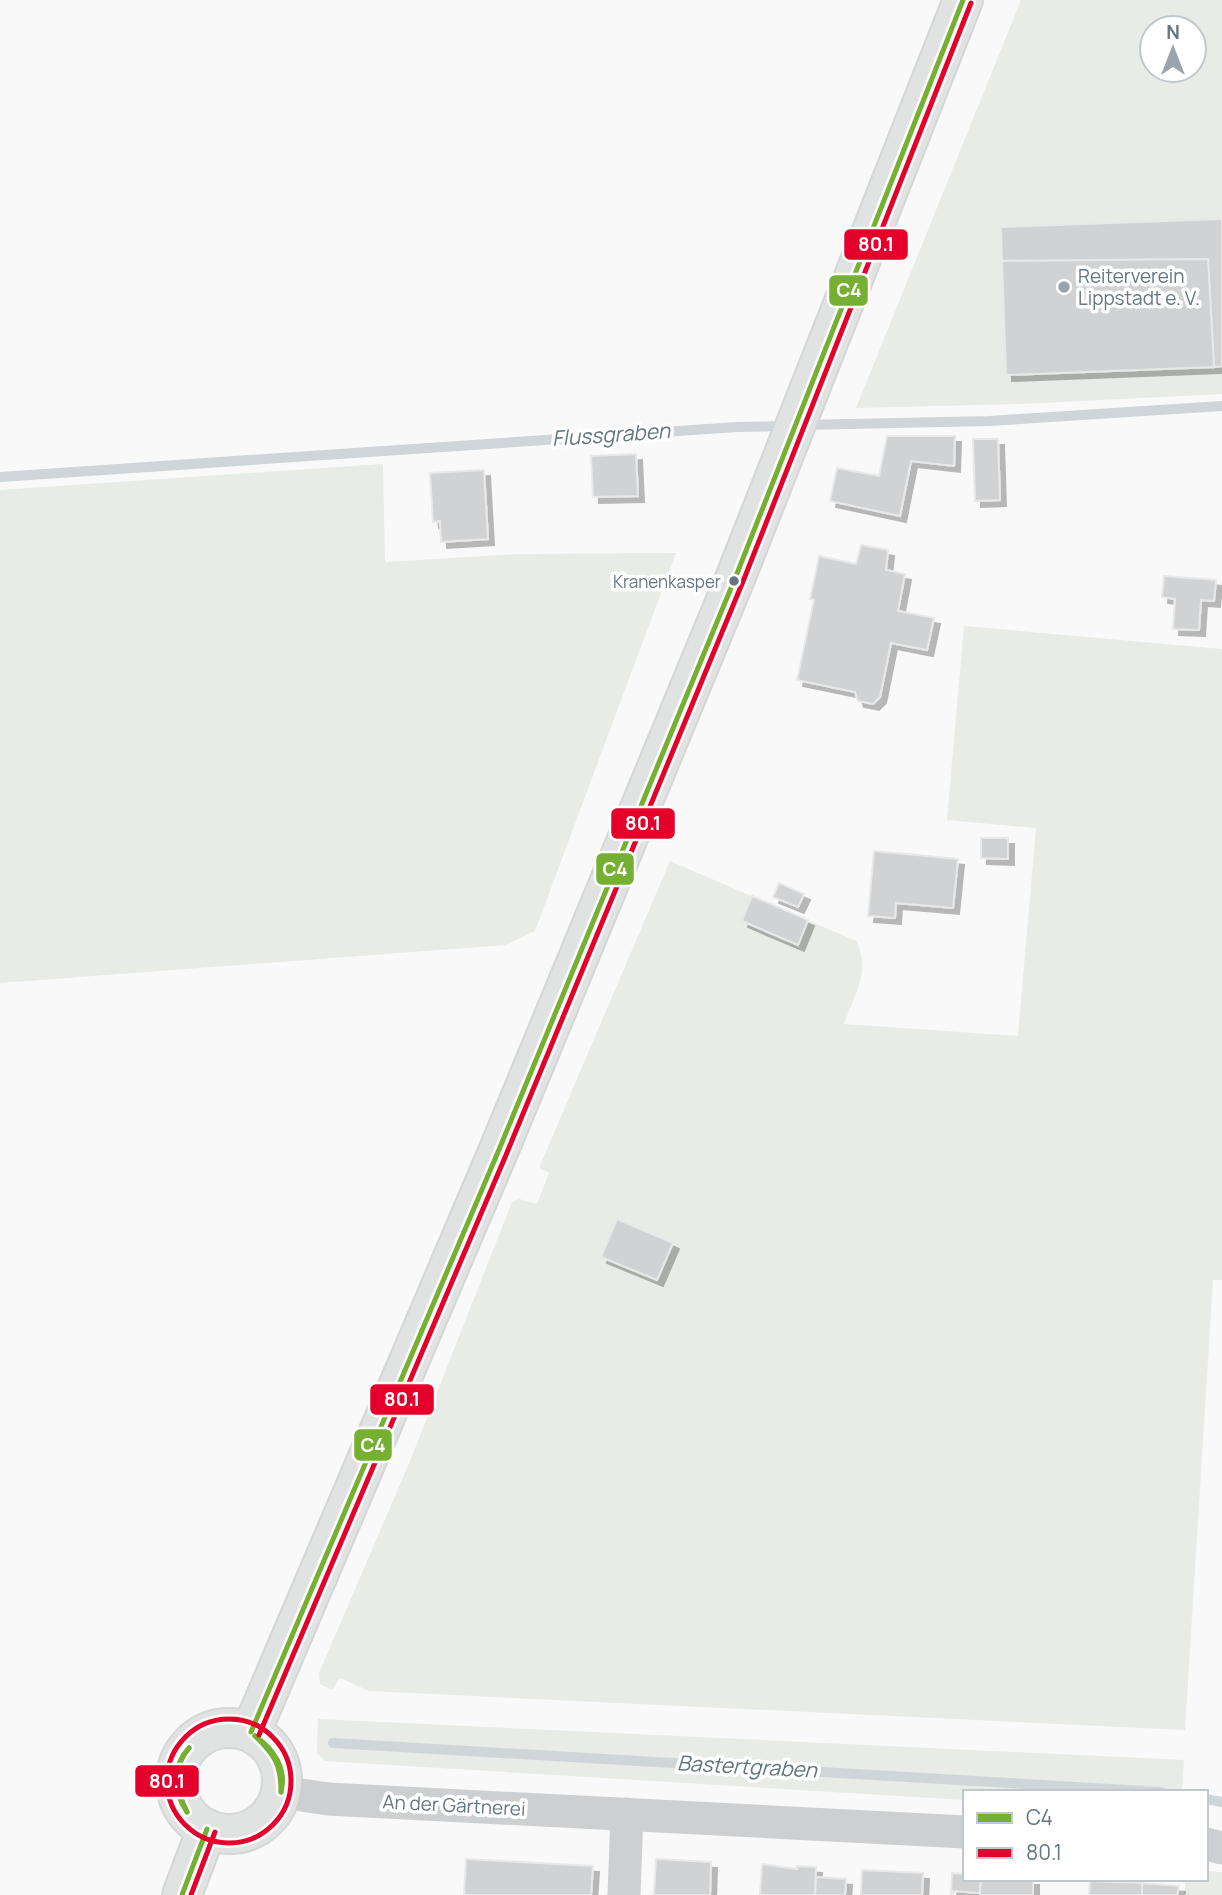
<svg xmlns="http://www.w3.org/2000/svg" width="1222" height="1895" font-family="Manrope,sans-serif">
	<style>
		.green { fill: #e8ebe6; fill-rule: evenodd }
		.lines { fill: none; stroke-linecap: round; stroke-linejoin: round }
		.stream { stroke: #ced6d9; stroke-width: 10 }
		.building { fill: #d0d2d3; stroke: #e8e8e8; stroke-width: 2; filter: url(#shadow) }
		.secondary-casing { stroke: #d5d6d7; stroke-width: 42 }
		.street { stroke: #cecfd0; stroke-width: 33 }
		.secondary { stroke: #e1e2e2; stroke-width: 38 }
		.bus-1-casing { stroke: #fff; stroke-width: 10 }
		.bus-2-casing { stroke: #fff; stroke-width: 10 }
		.bus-1 { stroke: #76b032; stroke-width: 5 }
		.bus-2 { stroke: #e4002b; stroke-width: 5 }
		.poi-dot { fill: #99a4ac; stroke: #fff; stroke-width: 2.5 }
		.bus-dot { fill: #657683; stroke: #fff; stroke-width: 2.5 }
		.labels { text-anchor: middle; stroke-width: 7; stroke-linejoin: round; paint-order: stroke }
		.bus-label { font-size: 17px; fill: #657683; stroke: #fff; text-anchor: end }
		.poi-label { font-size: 19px; fill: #657683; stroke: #fff; text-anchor: start }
		.street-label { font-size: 19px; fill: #657683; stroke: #fff }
		.water-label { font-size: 21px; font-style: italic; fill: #60757c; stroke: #fff }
		.line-badge { stroke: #fff; stroke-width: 2.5 }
		.badge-label { font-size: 19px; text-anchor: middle; font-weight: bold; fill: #fff }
	</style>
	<defs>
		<filter id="shadow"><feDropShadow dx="6" dy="6" stdDeviation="0" flood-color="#0004"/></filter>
	</defs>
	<rect width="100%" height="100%" fill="#f9f9f9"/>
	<g class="green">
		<path d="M1021 0H1222V394L1021 404 856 408ZM1152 28H1194V70H1152Z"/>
		<polygon points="383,464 385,562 519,554 676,553 535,931 505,945 0,983 0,490"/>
		<path d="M964 626 1222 649V1280H1213L1185 1730 369 1691 340 1678 332 1690 320 1684 319 1673 410 1461 512 1202 519 1199 537 1204 549 1173 539 1168 670 861 856 941C872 971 854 995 844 1024L1018 1036 1036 828 947 820Z"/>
		<polygon points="318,1719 1184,1760 1182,1792 965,1792 965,1800 325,1761 317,1753"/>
		<polygon points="1206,1871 1222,1872 1222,1895 1184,1895 1186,1879 1206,1879"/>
	</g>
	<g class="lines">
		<g class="stream">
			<polyline points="803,425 989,421 1222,406"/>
			<polyline points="0,477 737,427 785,426"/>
			<polyline points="333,1743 1161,1792"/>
			<polyline points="1206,1799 1222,1802"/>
		</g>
	</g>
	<g class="building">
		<polygon points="1222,219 1222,366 1214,367 1208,259 1002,261 1001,227"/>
		<polygon points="1208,259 1214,367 1006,375 1002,261"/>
		<polygon points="887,436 955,436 954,466 911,461 900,516 830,501 837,468 879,476"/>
		<polygon points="973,439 998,439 1000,500 975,501"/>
		<polygon points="636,454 638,496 593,497 591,456"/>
		<polygon points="484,470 488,539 441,542 440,521 433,522 430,473"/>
		<polygon points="861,545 888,550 886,570 905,574 898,611 934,618 927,650 891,643 880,697 873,704 858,701 855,692 797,680 814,600 810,599 819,556 856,564"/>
		<polygon points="1164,576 1216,580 1214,601 1201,600 1199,630 1173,629 1175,599 1162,597"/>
		<polygon points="981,838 1008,838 1008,859 981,858"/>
		<polygon points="874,851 958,859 953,908 896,903 895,918 868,916"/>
		<polygon points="779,883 804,894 798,907 773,897"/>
		<polygon points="752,896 808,920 798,945 742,921"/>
		<polygon points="617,1219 673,1243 657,1280 601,1257"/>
		<polygon points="466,1859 593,1866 591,1895 464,1895"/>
		<polygon points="656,1859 711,1862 710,1895 654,1895"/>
		<polygon points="762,1864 797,1869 797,1866 816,1867 815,1895 760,1895"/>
		<polygon points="862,1870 923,1873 922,1895 861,1895"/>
		<polygon points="952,1873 965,1874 965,1879 981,1879 980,1893 953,1891 953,1895 951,1894"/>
		<polygon points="816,1877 846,1879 845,1895 815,1895"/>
		<polygon points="981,1879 1033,1879 1033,1895 980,1895"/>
		<polygon points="1090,1881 1142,1883 1142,1895 1089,1895"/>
		<polygon points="1142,1883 1179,1886 1177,1895 1142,1895"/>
	</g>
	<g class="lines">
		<g class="secondary-casing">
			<g id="secondary">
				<circle cx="229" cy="1781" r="53"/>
				<polyline points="251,1732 498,1152 736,576 963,0"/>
				<polyline points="182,1895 207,1829"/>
			</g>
		</g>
		<g class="street">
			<polyline points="281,1792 328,1799 965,1832"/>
			<polyline points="1206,1844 1222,1848"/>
			<polyline points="624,1895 627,1814"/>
		</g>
		<use href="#secondary" class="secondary"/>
		<g class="bus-1-casing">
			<g id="bus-1">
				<polyline points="251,1732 498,1152 736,576 963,0"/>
				<path d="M255 1736C274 1749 287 1769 281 1792"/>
				<path d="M255 1736C275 1755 281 1765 281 1792"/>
				<path d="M187 1812C173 1792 172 1766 189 1748"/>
				<path d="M187 1812C177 1792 172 1767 189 1748"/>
				<polyline points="182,1895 207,1829"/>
			</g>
		</g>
		<g class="bus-2-casing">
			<g id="bus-2">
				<circle cx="229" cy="1781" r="62"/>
				<polyline points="259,1735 506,1155 744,579 971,3"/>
				<polyline points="191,1895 215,1832"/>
			</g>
		</g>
		<use href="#bus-1" class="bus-1"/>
		<use href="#bus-2" class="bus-2"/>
	</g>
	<circle class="poi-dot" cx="1064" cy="287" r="7"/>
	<circle class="bus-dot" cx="734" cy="581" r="6"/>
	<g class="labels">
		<g class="bus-label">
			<text x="721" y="588">Kranenkasper</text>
		</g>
		<g class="poi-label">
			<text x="1078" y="283">Reiterverein<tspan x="1078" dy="22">Lippstadt e. V.</tspan></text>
		</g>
		<g class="street-label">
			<text transform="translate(454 1805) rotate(3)" y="7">An der Gärtnerei</text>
		</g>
		<g class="water-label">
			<text transform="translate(611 435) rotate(-4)" y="7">Flussgraben</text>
			<text transform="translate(747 1767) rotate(3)" y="7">Bastertgraben</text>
		</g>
	</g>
	<g class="line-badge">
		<rect x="843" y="228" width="66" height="33" rx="7" fill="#e4002b"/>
		<rect x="828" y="274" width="41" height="33" rx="7" fill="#76b032"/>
		<rect x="610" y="807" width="66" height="33" rx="7" fill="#e4002b"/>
		<rect x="595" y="852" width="40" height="34" rx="7" fill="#76b032"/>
		<rect x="369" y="1383" width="66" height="33" rx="7" fill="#e4002b"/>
		<rect x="353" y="1428" width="40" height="34" rx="7" fill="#76b032"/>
		<rect x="134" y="1764" width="66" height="34" rx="7" fill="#e4002b"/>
	</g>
	<g class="badge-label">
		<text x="876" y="251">80.1</text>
		<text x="849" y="297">C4</text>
		<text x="643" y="830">80.1</text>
		<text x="615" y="876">C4</text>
		<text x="402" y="1406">80.1</text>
		<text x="373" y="1452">C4</text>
		<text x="167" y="1788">80.1</text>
	</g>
	<rect x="963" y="1790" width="245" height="91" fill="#ffffff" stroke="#c1c8cd" stroke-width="2"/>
	<rect x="977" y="1813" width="35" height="10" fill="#76b032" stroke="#c1c8cd" stroke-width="2"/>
	<text x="1026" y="1825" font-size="21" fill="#657683">C4</text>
	<rect x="977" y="1848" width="35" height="10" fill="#e4002b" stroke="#c1c8cd" stroke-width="2"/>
	<text x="1026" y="1860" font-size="21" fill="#657683">80.1</text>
	<g transform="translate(1173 49)"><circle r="33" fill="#ffffff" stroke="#c1c8cd" stroke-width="2"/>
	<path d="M0-5L12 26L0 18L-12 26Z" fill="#99a4ac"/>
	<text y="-10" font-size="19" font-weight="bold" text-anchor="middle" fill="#657683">N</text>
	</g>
</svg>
